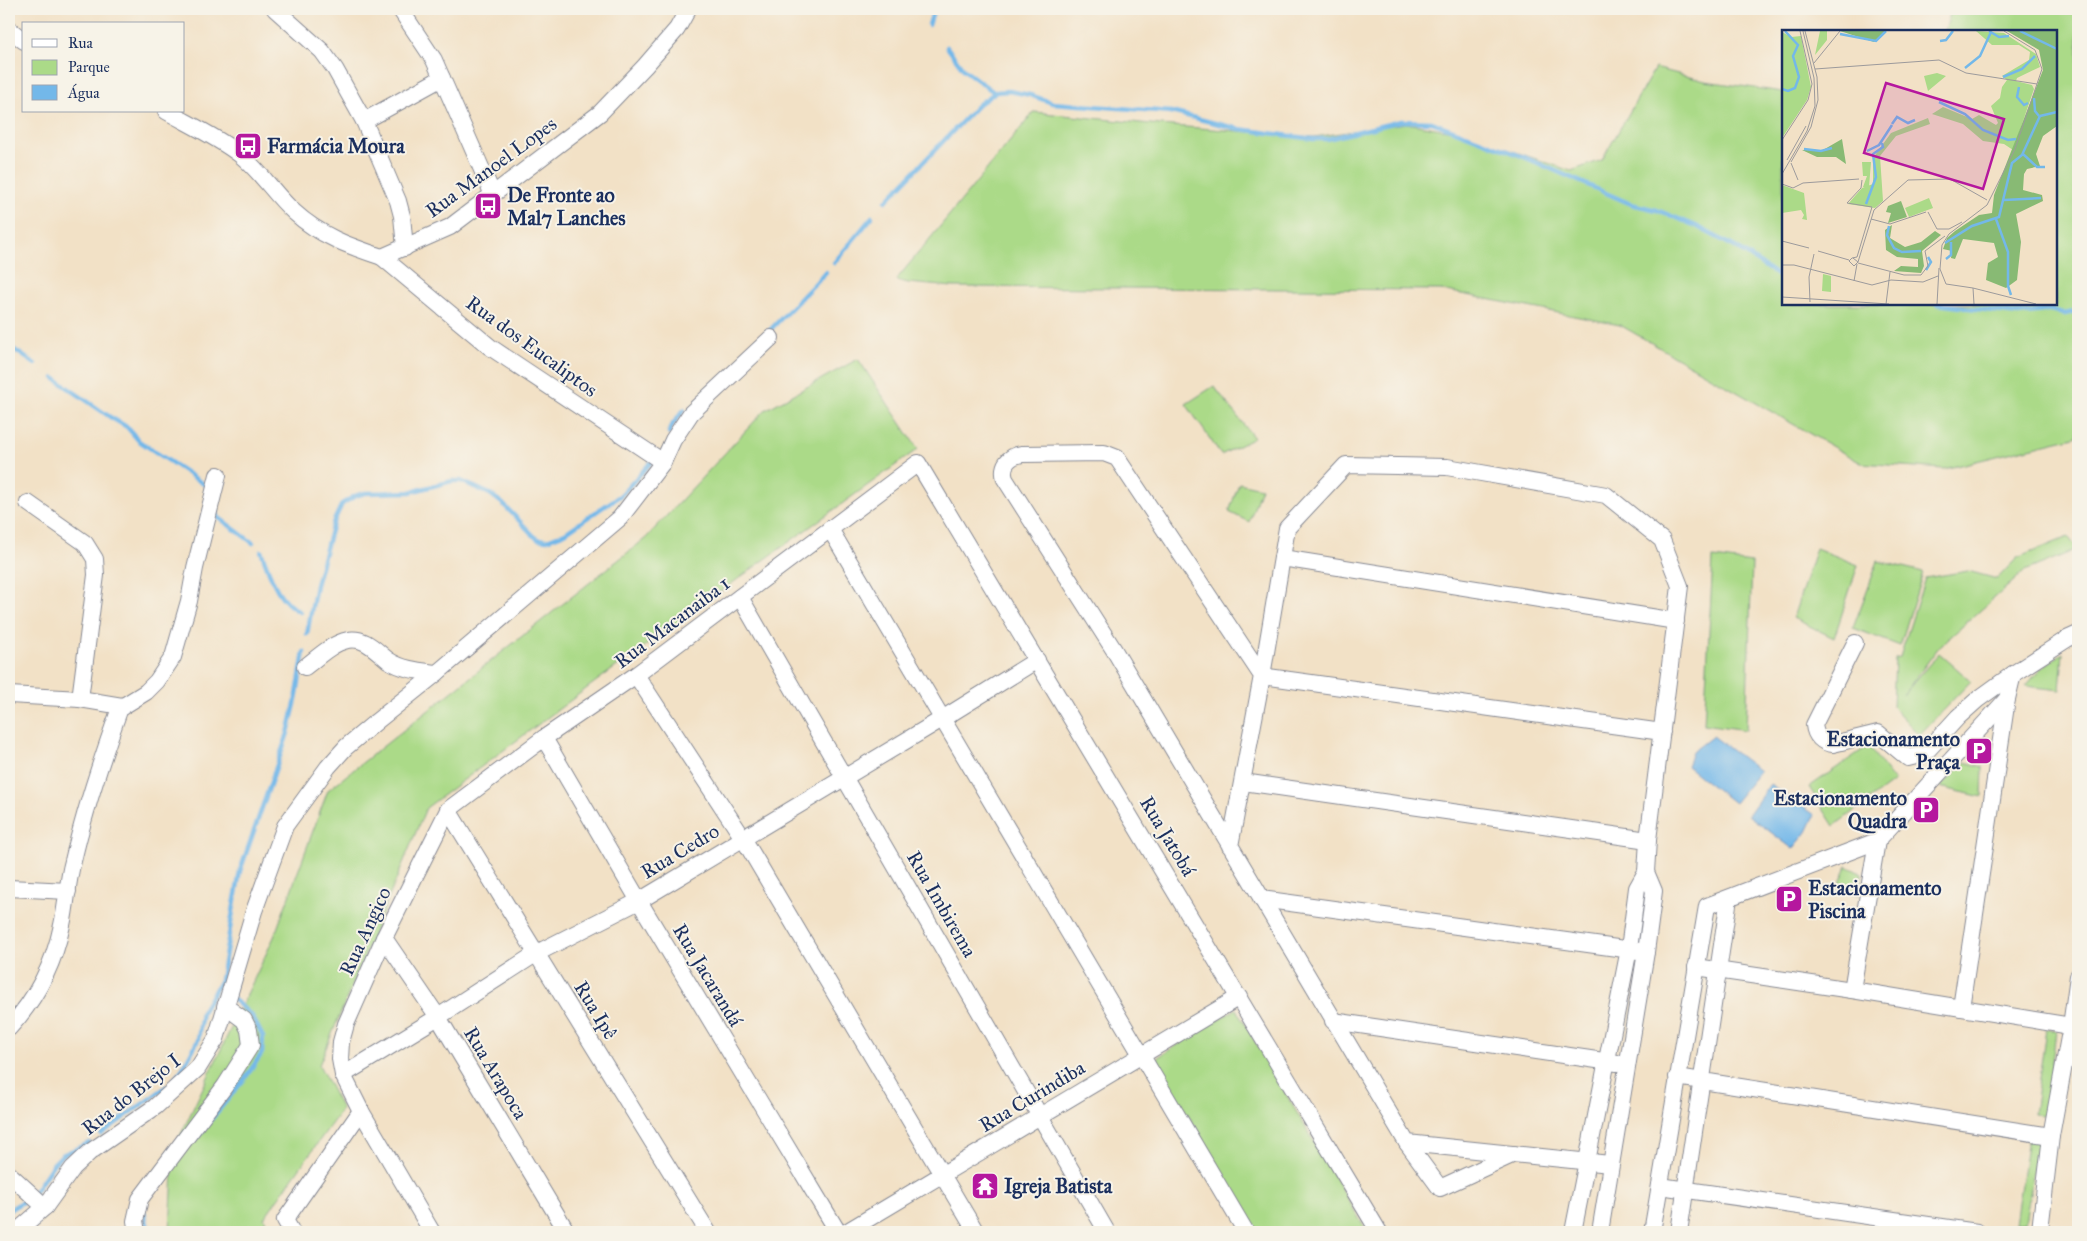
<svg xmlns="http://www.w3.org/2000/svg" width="2087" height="1241" font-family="'IM FELL Great Primer',serif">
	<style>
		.green { fill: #abda88; stroke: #638473 }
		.water { fill: #73b8e9; stroke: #4774a4 }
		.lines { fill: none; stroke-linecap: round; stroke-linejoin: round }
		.stream { stroke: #73b8e9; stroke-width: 4.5 }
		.minor-casing { stroke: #868892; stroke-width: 18 }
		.minor { stroke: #fff; stroke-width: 16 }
		.labels { text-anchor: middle; stroke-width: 4; stroke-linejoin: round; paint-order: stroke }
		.poi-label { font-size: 20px; font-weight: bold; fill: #1b2f5e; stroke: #f7f3e8; text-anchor: start }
		.street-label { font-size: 20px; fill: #1b2f5e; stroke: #f7f3e8 }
		.inset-river { fill: none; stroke: #73b8e9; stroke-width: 2.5 }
		.inset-road { fill: none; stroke: #9c9a9c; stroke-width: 1 }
		.view { fill: #b5179e; fill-opacity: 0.15; stroke: #b5179e; stroke-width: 2.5 }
		.inset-edge { fill: none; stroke: #1b2f5e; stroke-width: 2.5 }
	</style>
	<rect width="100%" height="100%" fill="#f7f3e8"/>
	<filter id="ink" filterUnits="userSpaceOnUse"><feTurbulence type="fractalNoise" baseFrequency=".02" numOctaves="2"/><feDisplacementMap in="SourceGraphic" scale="10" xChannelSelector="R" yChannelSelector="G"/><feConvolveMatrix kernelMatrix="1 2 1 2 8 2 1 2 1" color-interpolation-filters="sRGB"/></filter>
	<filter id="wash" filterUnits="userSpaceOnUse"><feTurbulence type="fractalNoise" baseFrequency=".0096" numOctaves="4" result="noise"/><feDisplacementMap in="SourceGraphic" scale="20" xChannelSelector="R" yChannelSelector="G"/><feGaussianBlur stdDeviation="1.12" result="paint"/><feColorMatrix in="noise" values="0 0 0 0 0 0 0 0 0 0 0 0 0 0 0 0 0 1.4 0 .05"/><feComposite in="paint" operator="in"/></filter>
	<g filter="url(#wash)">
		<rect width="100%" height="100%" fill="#f2e1c6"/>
		<g class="green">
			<polygon points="1948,9 2078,9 2078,436 1944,469 1861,463 1620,325 1441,290 953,287 908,283 896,280 1034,112 1160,125 1314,137 1406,123 1458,132 1571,171 1602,160 1655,68 1705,81 1783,92 1783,304 2056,304 2056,31 1945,31 1950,14"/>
			<polygon points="858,359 918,449 598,680 426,808 319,1065 342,1109 264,1218 271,1232 170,1232 174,1149 274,937 328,790 646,538 765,410"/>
			<polygon points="1214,386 1254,438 1221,455 1186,404"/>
			<polygon points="1239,483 1261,488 1249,522 1229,512"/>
			<polygon points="2068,537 2078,549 2025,571 1939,647 1903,695 1939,653 1971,681 1919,735 1893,707 1895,658 1900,657 1925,578 1968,571 1997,579 2017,558"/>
			<polygon points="1816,548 1858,565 1834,638 1793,618"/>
			<polygon points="1713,558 1752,563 1746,730 1704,724"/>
			<polygon points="1878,561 1923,572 1900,646 1853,628"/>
			<polygon points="2063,653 2060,690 2026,686 2041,668"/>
			<polygon points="1868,746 1894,781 1834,826 1809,787"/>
			<polygon points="1965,762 1983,767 1982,797 1940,787"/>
			<polygon points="1847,866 1862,874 1860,895 1837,890"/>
			<polygon points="1236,1009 1367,1232 1257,1232 1155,1059"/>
			<polygon points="2046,1029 2056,1031 2045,1115 2034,1114"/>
			<polygon points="2028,1139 2039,1140 2025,1223 2015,1223"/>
		</g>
		<g class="water">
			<polygon points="1713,736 1760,771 1734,803 1687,766 1692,752"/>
			<polygon points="1770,784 1815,815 1807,832 1793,849 1748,815"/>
		</g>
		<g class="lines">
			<g class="stream">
				<polyline points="929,25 934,9"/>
				<polyline points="947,47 964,70 995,93"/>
				<polyline points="886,201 979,104 996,92 1009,91 1030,95 1053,103 1171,112 1239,129 1313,139 1327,139 1401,121 1432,122 1524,157 1631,204 1657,210 1696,226 1737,248 1783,279"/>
				<polyline points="834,263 872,217"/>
				<polyline points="1937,304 2018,314 2052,310 2065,314 2078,311"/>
				<polyline points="770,330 826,272"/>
				<polyline points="9,346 35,364"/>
				<polyline points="54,378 110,417 127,427 139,441 211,489"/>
				<polyline points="669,433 673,424 684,410"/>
				<polyline points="216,510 218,517 253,543"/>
				<path d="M261 551C270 574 276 600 300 612"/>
				<polyline points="307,634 316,585 333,523 342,504 355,496 365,493 410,492 452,481 461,481 490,494 502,503 534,536 538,539 547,540 565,533 621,495 653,460"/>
				<polyline points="175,1079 183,1068 198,1040 202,1012 221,980 240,871 288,733 296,700 304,652"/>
				<polyline points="101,1134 166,1087"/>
				<polyline points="195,1139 246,1077 262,1053 263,1037 252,1016 233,999"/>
				<polyline points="34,1193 54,1163 62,1155 89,1143"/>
				<polyline points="9,1210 29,1198"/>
				<polyline points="144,1212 149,1232"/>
			</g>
		</g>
	</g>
	<g filter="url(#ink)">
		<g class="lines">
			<g class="minor-casing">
				<g id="minor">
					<polyline points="275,9 322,51 335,69 364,121 398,201 402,216 405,248"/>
					<polyline points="400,9 434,60 493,195"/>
					<polyline points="9,29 24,41"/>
					<path d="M166 111C191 125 217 137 239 154 260 170 274 194 294 212 320 236 349 246 382 257L450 227 600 113 645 66 677 29 688 9"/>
					<polyline points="364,121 442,78"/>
					<polyline points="382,257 490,347 663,462"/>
					<polyline points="28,503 85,543 95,559 96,575 80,699"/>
					<polyline points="830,529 1246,1232"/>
					<polyline points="1282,558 1676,621"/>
					<polyline points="740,597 1107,1232"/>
					<path d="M1855 643 1814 725C1815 736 1822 743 1833 744L1878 733 1908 758 1924 754 1958 717 1977 700 2013 674"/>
					<path d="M305 667C317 658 332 643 348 640 366 637 376 651 388 660 403 670 421 671 437 673"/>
					<polyline points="636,675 743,838 976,1232"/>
					<polyline points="9,695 80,699 122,706"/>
					<polyline points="544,738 639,901 838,1232"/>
					<polyline points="1243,782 1648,840"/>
					<polyline points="448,810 708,1232"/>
					<path d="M1230 846 1262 676 1117 458 1104 453 1022 454C1008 456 1001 466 1005 479L1114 650 1407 1143 1610 1164"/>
					<polyline points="9,888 68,891"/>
					<polyline points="1261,899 1646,952"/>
					<polyline points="384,938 438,1017 567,1232"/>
					<polyline points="1696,967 1852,990 2071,1026 2078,976"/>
					<polyline points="1852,990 1877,841"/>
					<polyline points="1961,1008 2007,699"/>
					<polyline points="1333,1021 1617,1063"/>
					<path d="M9 1028C36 999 54 964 62 925 67 904 67 882 73 861 85 809 102 758 120 708L146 692 157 681 173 657 189 601 195 568 218 475"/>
					<polyline points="343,1075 438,1017 537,953 639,901 942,719 1037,660"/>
					<polyline points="1677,1077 2051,1136"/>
					<polyline points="1407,1143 1440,1188 1514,1154"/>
					<polyline points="9,1174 45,1207"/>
					<polyline points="1660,1186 1977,1232"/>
					<polyline points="16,1232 45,1207 73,1168 90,1152 155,1107 198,1068 216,1039 254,911 285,826 328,767 346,747 377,721 437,673 620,518 663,462 673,440 691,413 771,338"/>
					<polyline points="137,1232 135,1221 140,1199 225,1086 251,1045 249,1030 244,1020 225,1006"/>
					<polyline points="292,1232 285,1220 361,1111"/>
					<polyline points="432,1232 361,1111 343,1075 340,1059 341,1042 346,1024 384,938 448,810 544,738 636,675 918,463 1379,1232"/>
					<polyline points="846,1232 1239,997"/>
					<polyline points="1573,1232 1629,949 1637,888 1646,872 1648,840 1680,586 1662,540 1606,495 1447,467 1346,465 1287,528 1262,676 1662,732"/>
					<polyline points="1600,1232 1646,952 1654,891 1646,872"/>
					<polyline points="1652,1232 1707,906 1877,841 2007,699 2013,674 2067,639 2078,634"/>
					<polyline points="1679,1232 1729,898"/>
					<polyline points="2038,1232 2040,1230 2051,1136 2071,1026 2078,1027"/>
				</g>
			</g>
			<use href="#minor" class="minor"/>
		</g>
	</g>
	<defs>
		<g id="bus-square" transform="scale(1.4375)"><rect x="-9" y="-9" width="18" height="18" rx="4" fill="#b5179e" stroke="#f7f3e8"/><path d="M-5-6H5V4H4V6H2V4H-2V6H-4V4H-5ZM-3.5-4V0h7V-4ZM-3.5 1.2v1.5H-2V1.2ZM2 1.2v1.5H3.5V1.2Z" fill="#fff"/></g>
		<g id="parking-square" transform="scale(1.4375)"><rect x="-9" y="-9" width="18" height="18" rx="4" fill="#b5179e" stroke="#f7f3e8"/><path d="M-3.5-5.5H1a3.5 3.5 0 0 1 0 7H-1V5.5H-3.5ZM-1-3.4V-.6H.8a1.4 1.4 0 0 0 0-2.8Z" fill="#fff"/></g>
		<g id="temple-square" transform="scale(1.4375)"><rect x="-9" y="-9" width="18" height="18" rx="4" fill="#b5179e" stroke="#f7f3e8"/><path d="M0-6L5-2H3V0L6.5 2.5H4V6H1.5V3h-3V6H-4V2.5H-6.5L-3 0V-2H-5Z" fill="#fff"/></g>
	</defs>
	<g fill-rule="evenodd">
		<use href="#bus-square" x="248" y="146"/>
		<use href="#bus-square" x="488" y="206"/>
		<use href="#parking-square" x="1979" y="751"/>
		<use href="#parking-square" x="1926" y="810"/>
		<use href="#parking-square" x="1789" y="899"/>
		<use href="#temple-square" x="985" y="1186"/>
	</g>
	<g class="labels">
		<g class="poi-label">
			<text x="267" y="153">Farmácia Moura</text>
			<text x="507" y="202">De Fronte ao<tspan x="507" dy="23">Mal7 Lanches</tspan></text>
			<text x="1960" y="746" text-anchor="end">Estacionamento<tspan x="1960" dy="23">Praça</tspan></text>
			<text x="1907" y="805" text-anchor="end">Estacionamento<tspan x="1907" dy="23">Quadra</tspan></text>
			<text x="1808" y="895">Estacionamento<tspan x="1808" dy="23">Piscina</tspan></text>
			<text x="1004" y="1193">Igreja Batista</text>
		</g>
		<g class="street-label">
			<text transform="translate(491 167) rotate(-36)" y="7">Rua Manoel Lopes</text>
			<text transform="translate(532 346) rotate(36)" y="7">Rua dos Eucaliptos</text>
			<text transform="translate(672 622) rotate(-37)" y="7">Rua Macanaiba 1</text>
			<text transform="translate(1168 836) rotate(59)" y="7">Rua Jatobá</text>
			<text transform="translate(680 851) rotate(-31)" y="7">Rua Cedro</text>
			<text transform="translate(942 904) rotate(60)" y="7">Rua Imbirema</text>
			<text transform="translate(365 931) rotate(-65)" y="7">Rua Angico</text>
			<text transform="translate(708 975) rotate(59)" y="7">Rua Jacarandá</text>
			<text transform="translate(596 1010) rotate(59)" y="7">Rua Ipê</text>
			<text transform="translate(496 1073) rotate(59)" y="7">Rua Arapoca</text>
			<text transform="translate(131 1094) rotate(-38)" y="7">Rua do Brejo I</text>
			<text transform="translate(1032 1096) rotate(-31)" y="7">Rua Curindiba</text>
		</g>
	</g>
	<g transform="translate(1782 30)">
		<rect width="275" height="275" fill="#f2e1c6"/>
		<path d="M38 1H45V10L33 25ZM194 1 222 3 254 24 258 37 235 48 234 51 250 55 252 59 231 120 222 114 201 111 181 94 150 84 161 77 190 89 197 85 214 95 216 93 209 76 218 68 220 57 225 50 220 46 247 30 248 22 237 15H210ZM0 2 9 7 19 6 29 57 25 70 0 108ZM155 43 164 46 146 61 142 46ZM146 88 148 94 114 106 98 126 101 171 93 178 66 174 80 158 91 154V128L109 103ZM80 132H89L87 157H81L85 146H81ZM0 155 22 163 25 190 20 189 22 185 19 180 0 183ZM147 168 151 178 127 187 123 178ZM41 244 49 246V262L40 261Z" fill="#abda88"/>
		<path d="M58 1H104L92 12ZM225 1H275V96L261 106 254 124 258 136 245 139 242 144 241 160 260 165 261 171 234 184 239 212 235 250 224 258 204 250 206 233 216 227 212 213 181 209 173 229 169 228 170 221 161 219 165 208 173 201 197 185 210 183 212 165 261 40 257 20ZM60 109 64 134 54 127H35L20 120H41ZM119 171 125 187 106 193 109 183 104 182 106 176ZM110 195 108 208 123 217 139 212 153 201 159 205 140 221 142 236 139 243 112 241 119 236 136 237V229L115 227 104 220 103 200Z" fill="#88ba74"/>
		<path class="inset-river" d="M207 1 217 7 227 6M238 1 275 19M58 4 94 11 104 1M158 11 164 10 171 1M183 38 198 26 209 2M221 47 240 39 253 26M237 57 235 67 242 75 246 73M0 59 6 61 13 58 17 47 11 26 16 15 3 1M252 68 253 81 257 86M157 72 183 84 201 100 226 110 234 109M258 86 275 82M110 94 115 87 126 93 133 90M22 119 39 121 50 118M85 121 97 115 110 95M241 124 255 137H263M222 170 259 168M84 174 94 147 91 124 101 117 100 113M214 189 226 222V256L229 265M107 196 105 205 112 218 120 222 139 221M163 213 190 196 217 187 230 133 240 125 258 86M164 229 169 225V212M144 240 149 232 146 227"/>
		<path class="inset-road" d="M32 33 58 1M33 39 157 30 184 43 255 54M0 110 26 70 30 54 18 1M5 130 24 96M9 132 29 97 36 70 35 47 23 1M9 133 16 150M0 144 25 101 33 76 32 48 21 1M80 150 79 158 65 173 90 177M0 154 11 158 21 153 77 149M146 182 155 199H167L180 192M89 189 108 194 144 182M0 211 27 218M36 221 67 230M71 228 76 232 72 236 67 231 70 228 75 227 90 177M76 232 92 180 126 150 168 149 205 170M76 233 122 245H139L146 236 143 221 163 206M0 235H12L90 255 109 250 141 252 156 246M72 251 75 234M191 258 254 274M0 267 107 274M28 272 27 247 32 224M104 274 108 242M155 274 157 238M192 274 191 258 164 254 158 239 160 215 167 204 205 175 233 119 260 39 253 20 222 1"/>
		<path class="view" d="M104 53 222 89 201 159 82 123Z"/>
		<rect width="275" height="275" class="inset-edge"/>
	</g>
	<rect width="2087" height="1241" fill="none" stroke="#f7f3e8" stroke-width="30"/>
	<rect x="22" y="22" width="162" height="90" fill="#f7f3e8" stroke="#9fa5b1"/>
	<rect x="32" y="39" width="25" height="8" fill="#ffffff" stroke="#9fa5b1"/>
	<text x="68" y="48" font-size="15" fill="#1b2f5e">Rua</text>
	<rect x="32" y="60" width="25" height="15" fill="#abda88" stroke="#9fa5b1"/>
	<text x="68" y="72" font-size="15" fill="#1b2f5e">Parque</text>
	<rect x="32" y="85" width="25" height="15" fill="#73b8e9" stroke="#9fa5b1"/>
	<text x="68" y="98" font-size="15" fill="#1b2f5e">Água</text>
</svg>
